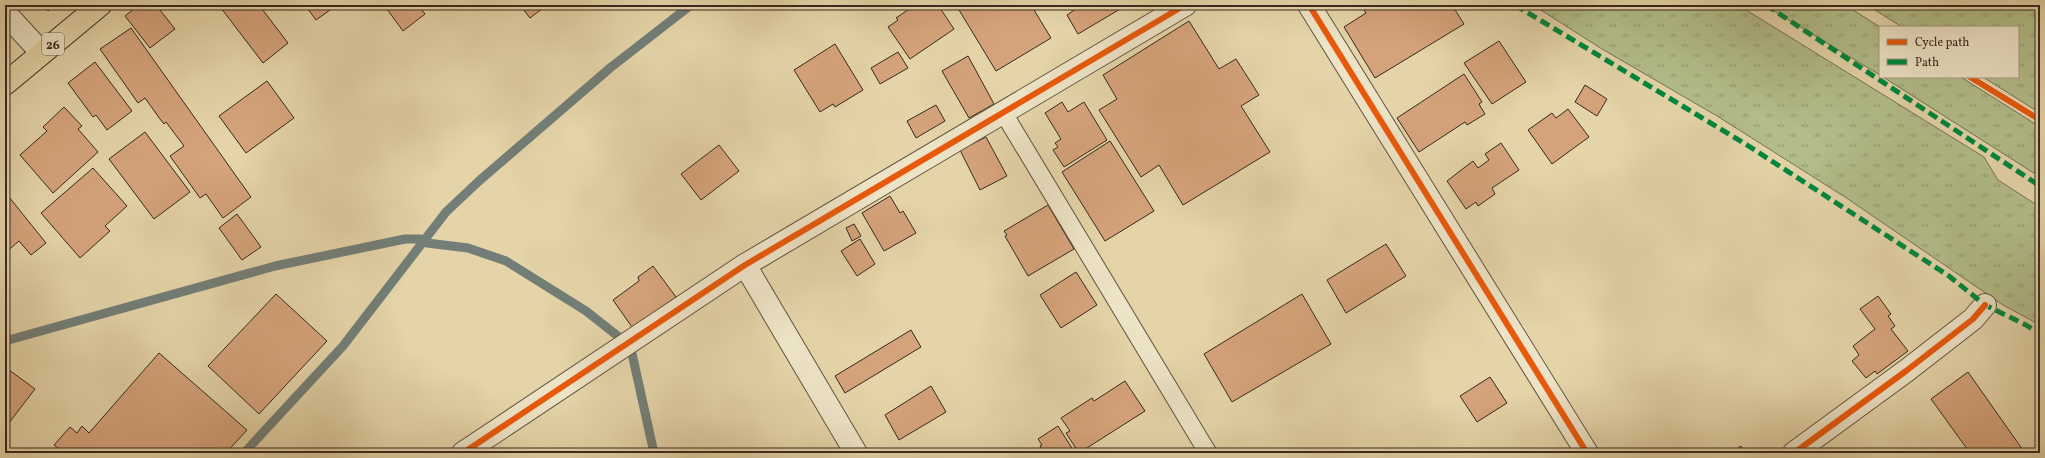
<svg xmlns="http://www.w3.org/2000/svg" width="2045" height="458" font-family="Vollkorn,serif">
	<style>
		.grass { fill: url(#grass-tufts); stroke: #747354 }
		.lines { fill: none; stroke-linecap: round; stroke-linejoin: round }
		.stream { stroke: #727e77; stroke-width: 9 }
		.building { fill: #d5a37b; stroke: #37291e }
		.lane-casing { stroke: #625440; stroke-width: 19 }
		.street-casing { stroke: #625440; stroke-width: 24 }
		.primary-casing { stroke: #37291e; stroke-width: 24 }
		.lane { stroke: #ede3c6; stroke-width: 17 }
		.street { stroke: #ede3c6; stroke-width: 22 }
		.primary { stroke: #e4d4a8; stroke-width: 22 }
		.quiet { stroke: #00873e; stroke-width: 5; stroke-dasharray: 10 5; stroke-linecap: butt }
		.cycleway-casing { stroke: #ede3c6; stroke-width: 8 }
		.cycleway { stroke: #e8590c; stroke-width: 6 }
		.labels { text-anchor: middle; stroke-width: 3; stroke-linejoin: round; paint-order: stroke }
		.shield { fill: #ede3c6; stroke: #6e6150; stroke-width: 1 }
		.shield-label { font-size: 13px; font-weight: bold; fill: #37291e }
	</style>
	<defs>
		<pattern id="grass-tufts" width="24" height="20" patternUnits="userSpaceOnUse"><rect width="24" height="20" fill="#b2bd89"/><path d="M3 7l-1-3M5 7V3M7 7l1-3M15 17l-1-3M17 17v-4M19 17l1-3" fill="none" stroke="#929a6f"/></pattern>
	</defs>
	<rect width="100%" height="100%" fill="#e4d4a8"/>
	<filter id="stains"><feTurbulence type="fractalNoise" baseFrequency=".005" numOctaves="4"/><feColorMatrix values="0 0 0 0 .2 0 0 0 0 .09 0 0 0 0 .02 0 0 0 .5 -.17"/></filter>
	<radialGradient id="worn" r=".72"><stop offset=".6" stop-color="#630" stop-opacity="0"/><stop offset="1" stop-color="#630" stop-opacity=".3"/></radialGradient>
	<g class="grass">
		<polygon points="1533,5 1738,5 1984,157 1998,180 2040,207 2040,325 2003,305 1845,197 1717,116 1602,49"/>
		<polygon points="1764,5 1845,5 1880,27 1880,75"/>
		<polygon points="1867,5 2040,5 2040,113 1983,77 2018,77 2018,27 1902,27"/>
		<polygon points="1883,77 1961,77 2040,127 2040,177"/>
	</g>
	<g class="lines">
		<g class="stream">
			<polyline points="5,341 275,266 405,239 421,239 427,243 468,248 506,261 586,311 619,337"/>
			<polyline points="631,349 654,453"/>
			<polyline points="244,453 343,346 446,212 479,181 610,68 691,5"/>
		</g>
	</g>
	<g class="building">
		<polygon points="43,5 55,5 48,11"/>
		<polygon points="139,5 156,5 175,29 150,48 125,16"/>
		<polygon points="225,5 259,5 288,43 263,63 221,8"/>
		<polygon points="305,5 337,5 316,20"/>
		<polygon points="384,5 418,5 425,14 403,31"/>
		<polygon points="520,5 547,5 530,18"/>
		<polygon points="915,5 938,5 954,29 910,59 888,27 898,20 896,18"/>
		<polygon points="956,5 1031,5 1051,38 996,71"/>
		<polygon points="1073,5 1127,5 1078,34 1067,15 1076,9"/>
		<polygon points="1361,5 1452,5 1464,24 1375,78 1344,27 1366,13"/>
		<polygon points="1189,21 1219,69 1236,59 1259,95 1241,106 1270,152 1183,205 1159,165 1141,177 1099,110 1117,99 1103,75"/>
		<polygon points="131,28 251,197 223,218 206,194 200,198 170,156 184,146 166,122 164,124 160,119 145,98 138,103 100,49"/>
		<polygon points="1499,41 1526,82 1492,104 1464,63"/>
		<polygon points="5,44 10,49 5,53"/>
		<polygon points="835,44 863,90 835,107 833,104 820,112 794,70"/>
		<polygon points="898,52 908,68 880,84 871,68"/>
		<polygon points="968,56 994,104 969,118 942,71"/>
		<polygon points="95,62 132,111 107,130 96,115 93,117 68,83"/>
		<polygon points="1464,74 1482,102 1479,104 1485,114 1467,125 1465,122 1419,152 1397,118"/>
		<polygon points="267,81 294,118 246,153 219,116"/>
		<polygon points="1585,85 1607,99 1597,116 1575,102"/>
		<polygon points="1062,102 1068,112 1084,102 1107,140 1064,167 1053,150 1058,147 1055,143 1061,139 1045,113"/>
		<polygon points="936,105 945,121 916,138 907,121"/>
		<polygon points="64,107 82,126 78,129 98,152 53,193 20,155 47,131 43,127"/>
		<polygon points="1568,109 1589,137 1552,164 1528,130 1552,113 1556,118"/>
		<polygon points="145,132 190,192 154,219 109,159"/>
		<polygon points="986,137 1007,176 980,190 960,150"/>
		<polygon points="1110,141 1154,211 1105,241 1062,172"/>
		<polygon points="1501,143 1519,170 1492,188 1495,194 1478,206 1476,202 1466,209 1447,181 1473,161 1478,168 1489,160 1485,154"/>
		<polygon points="719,145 739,171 701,200 681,174"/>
		<polygon points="93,168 127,206 105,226 110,231 80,258 41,213"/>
		<polygon points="5,192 46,243 31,255 19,241 5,253"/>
		<polygon points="890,196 900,213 903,211 916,233 884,251 862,213"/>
		<polygon points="1048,205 1074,249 1028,276 1005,236 1007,235 1004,231"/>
		<polygon points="237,214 261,247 242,260 219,228"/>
		<polygon points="854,224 861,236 852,241 846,228"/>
		<polygon points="860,239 875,264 857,276 841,251"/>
		<polygon points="1386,244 1406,276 1346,313 1327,280"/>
		<polygon points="653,266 676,297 634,330 613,300 639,281 638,277"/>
		<polygon points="1076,272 1097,305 1061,328 1040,295"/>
		<polygon points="276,294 327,341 259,414 208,366"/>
		<polygon points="1302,294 1331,344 1232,402 1204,354"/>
		<polygon points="1878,296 1891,314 1888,316 1895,326 1891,329 1908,351 1877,374 1875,371 1866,378 1852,361 1859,355 1853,346 1875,329 1860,309"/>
		<polygon points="911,330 921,347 845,393 835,376"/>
		<polygon points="159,353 247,430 226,453 58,453 60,450 54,445 70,427 77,433 82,426 89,433"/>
		<polygon points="5,367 35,389 5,428"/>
		<polygon points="1968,372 2025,453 1970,453 1931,399"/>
		<polygon points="1490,377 1507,403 1477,422 1460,396"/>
		<polygon points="1125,381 1145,411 1079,453 1066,433 1070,431 1061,418 1092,398 1094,401"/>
		<polygon points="931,386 946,412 899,440 885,415"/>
		<polygon points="1058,426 1075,453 1044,453 1040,446 1042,445 1038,439"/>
		<polygon points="1741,446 1746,453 1731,453"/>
	</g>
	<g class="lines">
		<g class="lane-casing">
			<polyline id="lane" points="1003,112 1208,453"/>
		</g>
		<g class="street-casing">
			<g id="street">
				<polyline points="1309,5 1587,453"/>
				<polyline points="5,13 42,53"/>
				<polyline points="745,265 856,453"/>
				<polyline points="463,453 745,265 1185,5"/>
				<polyline points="1794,453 1906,371 1973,319 1985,305"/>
			</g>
		</g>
		<g class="primary-casing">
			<polyline id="primary" points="5,84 100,5"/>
		</g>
		<use href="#lane" class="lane"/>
		<use href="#street" class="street"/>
		<use href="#primary" class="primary"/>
		<g class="quiet">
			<polyline points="1515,5 1747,145 1949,276 1985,305 2026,325 2040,334"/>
			<polyline points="1766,5 2040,186"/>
		</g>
		<g class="cycleway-casing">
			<g id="cycleway">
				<polyline points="1309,5 1587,453"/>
				<polyline points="1970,77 2040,120"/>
				<polyline points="463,453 745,265 1185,5"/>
				<polyline points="1794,453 1906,371 1973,319 1985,305"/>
			</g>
		</g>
		<use href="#cycleway" class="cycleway"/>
	</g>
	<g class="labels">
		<rect class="shield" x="42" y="33" width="22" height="22" rx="3"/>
		<g class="shield-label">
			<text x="53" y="49">26</text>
		</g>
	</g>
	<rect width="2045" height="458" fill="none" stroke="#e4d4a8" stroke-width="20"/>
	<rect x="6" y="6" width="2033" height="446" fill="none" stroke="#37291e" stroke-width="2"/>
	<rect x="10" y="10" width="2025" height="438" fill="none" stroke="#37291e"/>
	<rect x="1879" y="26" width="140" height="52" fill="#ede3c6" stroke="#a49983"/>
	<rect x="1887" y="39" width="20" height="6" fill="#e8590c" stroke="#a49983"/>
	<text x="1915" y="46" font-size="12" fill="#37291e">Cycle path</text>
	<rect x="1887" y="59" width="20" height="6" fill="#00873e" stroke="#a49983"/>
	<text x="1915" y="66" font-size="12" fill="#37291e">Path</text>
	<rect width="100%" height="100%" filter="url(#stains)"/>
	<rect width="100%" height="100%" fill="url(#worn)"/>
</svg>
